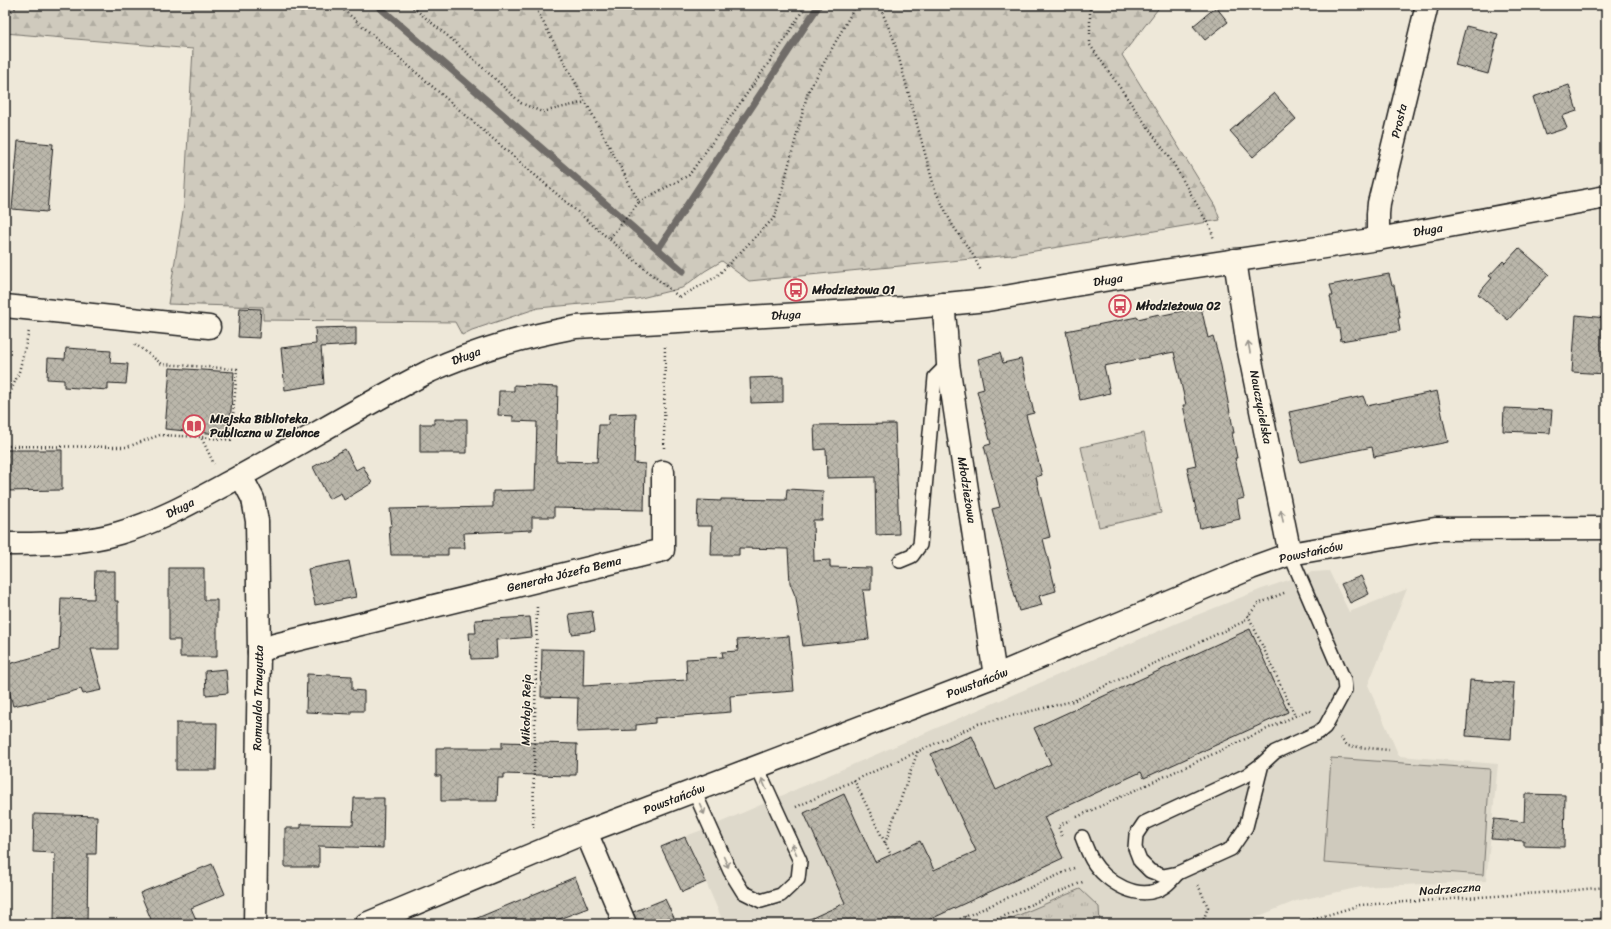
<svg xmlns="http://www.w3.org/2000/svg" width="1611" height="929" font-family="Sriracha,sans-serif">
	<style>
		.built { fill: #ded9cb }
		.grass { fill: url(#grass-tufts); stroke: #76736c }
		.forest { fill: url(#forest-firs); stroke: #76736c }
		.pitch { fill: #cfcabd; stroke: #76736c }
		.water { fill: url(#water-rules); stroke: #6f6c67 }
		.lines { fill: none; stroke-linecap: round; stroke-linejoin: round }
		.stream { stroke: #6f6c67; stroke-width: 7 }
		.building { fill: url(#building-cross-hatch); stroke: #1c1c1c }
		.service-casing { stroke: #1c1c1c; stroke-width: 16 }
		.minor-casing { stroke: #1c1c1c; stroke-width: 25 }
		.path { stroke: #1c1c1c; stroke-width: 2.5; stroke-dasharray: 1 3; stroke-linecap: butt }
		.service { stroke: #fcf5e5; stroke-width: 13 }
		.minor { stroke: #fcf5e5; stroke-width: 22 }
		.oneway { stroke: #97938b }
		.labels { text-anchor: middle; stroke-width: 3; stroke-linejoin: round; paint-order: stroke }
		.street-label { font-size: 12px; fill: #1c1c1c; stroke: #fcf5e5 }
		.poi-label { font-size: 12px; font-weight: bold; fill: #1c1c1c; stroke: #fcf5e5; text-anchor: start }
	</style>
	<defs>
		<pattern id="grass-tufts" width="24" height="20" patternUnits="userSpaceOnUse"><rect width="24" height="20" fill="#cfcabd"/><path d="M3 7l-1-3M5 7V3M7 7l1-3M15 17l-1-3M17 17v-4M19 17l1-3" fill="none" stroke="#b1ada2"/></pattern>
		<pattern id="forest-firs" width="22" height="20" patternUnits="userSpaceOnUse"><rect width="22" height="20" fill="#cfcabd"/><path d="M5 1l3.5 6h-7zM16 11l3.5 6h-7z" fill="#b1ada2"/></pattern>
		<pattern id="water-rules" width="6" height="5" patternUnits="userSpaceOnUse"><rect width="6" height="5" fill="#a7a299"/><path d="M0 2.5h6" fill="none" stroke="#87837c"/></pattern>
		<pattern id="building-cross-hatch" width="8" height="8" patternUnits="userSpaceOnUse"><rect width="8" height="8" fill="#bab6aa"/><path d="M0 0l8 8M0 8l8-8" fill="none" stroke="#9f9c92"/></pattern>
	</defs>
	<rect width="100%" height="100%" fill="#eee8d9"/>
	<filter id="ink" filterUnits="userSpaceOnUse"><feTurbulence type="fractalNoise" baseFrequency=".025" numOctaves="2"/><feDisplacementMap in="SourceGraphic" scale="8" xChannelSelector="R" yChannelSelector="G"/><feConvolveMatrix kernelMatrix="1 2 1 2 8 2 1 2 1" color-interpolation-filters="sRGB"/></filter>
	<g filter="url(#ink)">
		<polygon class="built" points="1329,571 1349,612 1407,589 1368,685 1399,756 1498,764 1486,881 1361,887 1296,901 1259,916 1248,924 724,924 686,836 710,827 1177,623 1262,589 1312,572"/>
		<g class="grass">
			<polygon points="1144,433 1161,513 1099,527 1081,447"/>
			<polygon points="1080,889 1099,907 1100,924 998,924"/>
		</g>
		<polygon class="forest" points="5,5 1161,5 1122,55 1215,206 1220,220 1011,255 749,281 722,261 705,271 682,288 637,299 538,308 472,330 462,335 455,322 263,320 263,307 168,304 184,205 193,49 5,33"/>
		<polygon class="pitch" points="1331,758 1490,769 1483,875 1324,863"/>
		<polygon class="water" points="1601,918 1606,918 1606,924 1522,924"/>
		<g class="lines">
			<g class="stream">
				<polyline points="377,5 683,271"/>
				<polyline points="658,249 819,5"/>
			</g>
		</g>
		<g class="building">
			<polygon points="1216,7 1228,22 1205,40 1193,26"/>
			<polygon points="1466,26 1498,34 1488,74 1455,65"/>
			<polygon points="1569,85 1577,111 1562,116 1567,128 1545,135 1533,97"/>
			<polygon points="1274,93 1296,119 1253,157 1230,131"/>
			<polygon points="18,141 53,144 47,212 12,209"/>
			<polygon points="1519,248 1549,274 1508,320 1478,294 1492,278 1489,276 1503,261 1505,263"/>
			<polygon points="1389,274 1392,285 1394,285 1400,318 1398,318 1400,331 1341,341 1339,328 1337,329 1330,296 1333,296 1330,285"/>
			<polygon points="1201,307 1208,338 1213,336 1220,361 1234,433 1232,433 1237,458 1235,458 1244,498 1237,500 1240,519 1200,528 1187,467 1196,465 1183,405 1186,405 1174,352 1104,366 1110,393 1080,400 1066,331 1137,317 1138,319 1159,314 1159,316"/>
			<polygon points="240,308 261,309 259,338 238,337"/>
			<polygon points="1576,315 1606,318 1606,374 1572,372"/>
			<polygon points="356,327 356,345 321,347 324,384 285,390 281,348 316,344 315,328"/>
			<polygon points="66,348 111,351 110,363 128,364 126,384 108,383 108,390 64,387 64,380 47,379 48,358 65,359"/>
			<polygon points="1000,353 1003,363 1021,359 1034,413 1026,415 1042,475 1036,477 1050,537 1043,539 1056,591 1039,596 1042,605 1019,611 992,509 1000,507 984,446 991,444 977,391 984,389 978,359"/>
			<polygon points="170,368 234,372 229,435 165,429"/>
			<polygon points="783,377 783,402 751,403 750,378"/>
			<polygon points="514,385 558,387 556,461 597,462 599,425 608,425 609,414 636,413 634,463 645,464 644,510 554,508 554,517 532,517 532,530 464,533 465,548 448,548 448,555 391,555 389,526 392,526 390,509 493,507 493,491 535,490 537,422 513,421 513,416 498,415 499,391 514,391"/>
			<polygon points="1437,391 1448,442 1374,457 1372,447 1300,462 1289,412 1363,396 1367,406"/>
			<polygon points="1504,408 1552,410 1550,433 1503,431"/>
			<polygon points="434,419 467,419 467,453 420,453 420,424 434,424"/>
			<polygon points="895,424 899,534 876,535 875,477 827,478 826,449 815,450 814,425"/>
			<polygon points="345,449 356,470 363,466 372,483 344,500 341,493 329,499 313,467"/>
			<polygon points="5,450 62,450 62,490 5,491"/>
			<polygon points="787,489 823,491 822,520 813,520 814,561 830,560 830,567 871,568 871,590 863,590 869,639 803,646 796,598 790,583 788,549 739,548 739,555 711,555 712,526 697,526 698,500 721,501 721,499 786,500"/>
			<polygon points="349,561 356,597 315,605 308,569"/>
			<polygon points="169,568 204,568 204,600 217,600 217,657 180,657 180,640 169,640"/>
			<polygon points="95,571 115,571 115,601 118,601 118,649 91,649 102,690 83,694 81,689 27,704 27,703 13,706 5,675 5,665 59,650 61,598 94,599"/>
			<polygon points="1361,576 1369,594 1350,603 1341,584"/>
			<polygon points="592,611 595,631 572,634 569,614"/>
			<polygon points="530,617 532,637 496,640 497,658 471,659 469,633 476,633 475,620"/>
			<polygon points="1250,629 1288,712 1144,778 1141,772 1044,817 1063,858 920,924 799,924 845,903 804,813 844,794 875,862 920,841 934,870 976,851 931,754 972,736 996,790 1051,764 1034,728"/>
			<polygon points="789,636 794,691 730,696 731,712 655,718 655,723 636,725 636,730 577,732 578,698 541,697 542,649 584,650 583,686 687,680 686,659 723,657 722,652 738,651 737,640"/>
			<polygon points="226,669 228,693 206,695 205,671"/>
			<polygon points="307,674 352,676 352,690 364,691 364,711 351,711 351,714 306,712"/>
			<polygon points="1470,680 1514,683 1511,739 1466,736"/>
			<polygon points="176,723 217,723 216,770 176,770"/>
			<polygon points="502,742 577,744 576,775 570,775 570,776 504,774 504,778 498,778 497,801 441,801 441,776 436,776 436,748 502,748"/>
			<polygon points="1525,794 1565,795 1564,847 1524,846 1524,841 1491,839 1494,819 1524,822"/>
			<polygon points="354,798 384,798 383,848 319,846 319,867 285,867 285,828 301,828 301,824 353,825"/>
			<polygon points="34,814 97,816 96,854 88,854 87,924 54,924 55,853 33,852"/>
			<polygon points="685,837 706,882 682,892 661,847"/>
			<polygon points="212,864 225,894 191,908 198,924 153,924 140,893"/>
			<polygon points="575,877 588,908 546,924 463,924"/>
			<polygon points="665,899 677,924 637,924 633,912"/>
		</g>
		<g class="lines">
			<g class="service-casing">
				<g id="service">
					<polyline points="900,561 912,556 920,545 935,377 948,364"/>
					<polyline points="1262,764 1247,775 1144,823 1136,835 1135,848 1140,861 1150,871 1163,876 1178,873 1231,849 1246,827 1262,764 1275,752 1319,732 1325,727 1345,690 1344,680 1290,554"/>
					<polyline points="694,791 730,871 743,892 761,901 781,895 798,879 800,861 757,767"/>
					<path d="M1082 837C1085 845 1088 853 1092 860 1105 882 1140 904 1165 886 1170 883 1174 877 1178 873"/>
				</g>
			</g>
			<g class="minor-casing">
				<g id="minor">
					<polyline points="1378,239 1378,214 1379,203 1427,5"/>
					<polyline points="1235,260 1248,346 1290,554"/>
					<polyline points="943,304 946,333 948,364 995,676"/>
					<polyline points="5,306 209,327"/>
					<polyline points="241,476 253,499 257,521 259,652 255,924"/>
					<path d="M5 544C43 544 82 544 119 533 157 522 191 503 226 484 295 447 361 406 430 371 478 349 524 337 576 327L905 308 987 300 1110 279 1378 239 1606 197"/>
					<polyline points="259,652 275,645 663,550 663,472"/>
					<polyline points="586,832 625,924"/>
					<polyline points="366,924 586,832 995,676 1251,568 1290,554 1435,529 1606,528"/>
				</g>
			</g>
			<g class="path">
				<polyline points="338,5 609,239"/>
				<polyline points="410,5 455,42 521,103 542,112 586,102"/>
				<polyline points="534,5 639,202 609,239 679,297"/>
				<polyline points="879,5 894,40 935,190 953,226 973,255 981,271"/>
				<polyline points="1090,5 1090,45 1173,163 1211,229 1214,240"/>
				<polyline points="5,16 19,5"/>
				<polyline points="639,202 689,175 780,47 806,5"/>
				<polyline points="680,297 716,277 775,217 808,92 856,5"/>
				<polyline points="135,344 162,364 237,369 231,440 201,437"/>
				<polyline points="5,405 19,372 29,331"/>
				<polyline points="5,446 127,447 160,435 201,437 214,464"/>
				<polyline points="664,448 665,345"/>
				<polyline points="1248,615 1295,716"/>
				<polyline points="1340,738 1348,746 1389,750"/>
				<polyline points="854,780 891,855"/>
				<polyline points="796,807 978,724 1073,701 1243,622 1258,604 1286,592"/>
				<polyline points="1077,817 1308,710 1311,712"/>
				<polyline points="533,828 537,605"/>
				<polyline points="1062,836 1058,826 1070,820"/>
				<polyline points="885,843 918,751"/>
				<polyline points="1198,885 1208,907 1202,924"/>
				<polyline points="965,916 969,924"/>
				<polyline points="748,924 750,917"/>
				<polyline points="949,924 1074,868"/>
				<polyline points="986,924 1085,881"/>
				<polyline points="1298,924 1360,905 1556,892 1606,887"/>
			</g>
			<use href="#service" class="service"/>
			<use href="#minor" class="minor"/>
		</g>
		<defs><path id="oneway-shaft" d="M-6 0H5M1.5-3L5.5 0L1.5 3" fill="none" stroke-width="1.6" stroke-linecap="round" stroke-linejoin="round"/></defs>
		<g class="oneway">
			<use href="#oneway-shaft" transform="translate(1249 347) rotate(-100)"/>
			<use href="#oneway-shaft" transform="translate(1282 516) rotate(-101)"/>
			<use href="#oneway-shaft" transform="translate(764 784) rotate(-113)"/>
			<use href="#oneway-shaft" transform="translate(702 809) rotate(66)"/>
			<use href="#oneway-shaft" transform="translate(794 849) rotate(-115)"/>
			<use href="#oneway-shaft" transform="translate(726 862) rotate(66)"/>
		</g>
	</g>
	<defs>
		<g id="bus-ring" transform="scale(1.15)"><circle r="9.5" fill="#fcf5e5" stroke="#d1495b" stroke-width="1.5"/><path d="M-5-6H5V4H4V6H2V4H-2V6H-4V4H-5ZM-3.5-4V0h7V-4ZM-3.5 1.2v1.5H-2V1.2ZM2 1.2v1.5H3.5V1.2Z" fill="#d1495b"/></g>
		<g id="library-ring" transform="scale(1.15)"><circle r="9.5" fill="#fcf5e5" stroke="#d1495b" stroke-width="1.5"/><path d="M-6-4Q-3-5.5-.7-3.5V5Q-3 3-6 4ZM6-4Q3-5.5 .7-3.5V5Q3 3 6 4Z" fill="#d1495b"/></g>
	</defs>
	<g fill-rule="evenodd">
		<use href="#bus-ring" x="796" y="290"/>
		<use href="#bus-ring" x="1120" y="306"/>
		<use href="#library-ring" x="194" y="426"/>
	</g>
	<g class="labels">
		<g class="street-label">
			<text transform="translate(1399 121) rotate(-77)" y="4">Prosta</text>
			<text transform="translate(1428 230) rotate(-10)" y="4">Długa</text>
			<text transform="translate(1108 280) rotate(-9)" y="4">Długa</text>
			<text transform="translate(786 315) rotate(-3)" y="4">Długa</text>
			<text transform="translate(466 356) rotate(-21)" y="4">Długa</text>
			<text transform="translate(1261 407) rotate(79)" y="4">Nauczycielska</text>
			<text transform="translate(967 490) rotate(81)" y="4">Młodzieżowa</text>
			<text transform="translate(180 508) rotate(-27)" y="4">Długa</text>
			<text transform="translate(1311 552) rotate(-12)" y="4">Powstańców</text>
			<text transform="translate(564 574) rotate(-14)" y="4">Generała Józefa Bema</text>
			<text transform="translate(977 683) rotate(-21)" y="4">Powstańców</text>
			<text transform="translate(258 698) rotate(-89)" y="4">Romualda Traugutta</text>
			<text transform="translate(526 710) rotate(-89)" y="4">Mikołaja Reja</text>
			<text transform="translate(674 799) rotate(-21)" y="4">Powstańców</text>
			<text transform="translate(1450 889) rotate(-4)" y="4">Nadrzeczna</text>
		</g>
		<g class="poi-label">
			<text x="812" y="294">Młodzieżowa 01</text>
			<text x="1136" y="310">Młodzieżowa 02</text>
			<text x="210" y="423">Miejska Biblioteka<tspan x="210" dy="14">Publiczna w Zielonce</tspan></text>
		</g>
	</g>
	<rect width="1611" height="929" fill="none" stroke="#fcf5e5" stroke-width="20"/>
	<rect x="10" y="10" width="1591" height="909" fill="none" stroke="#1c1c1c" stroke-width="1.5" filter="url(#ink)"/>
</svg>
